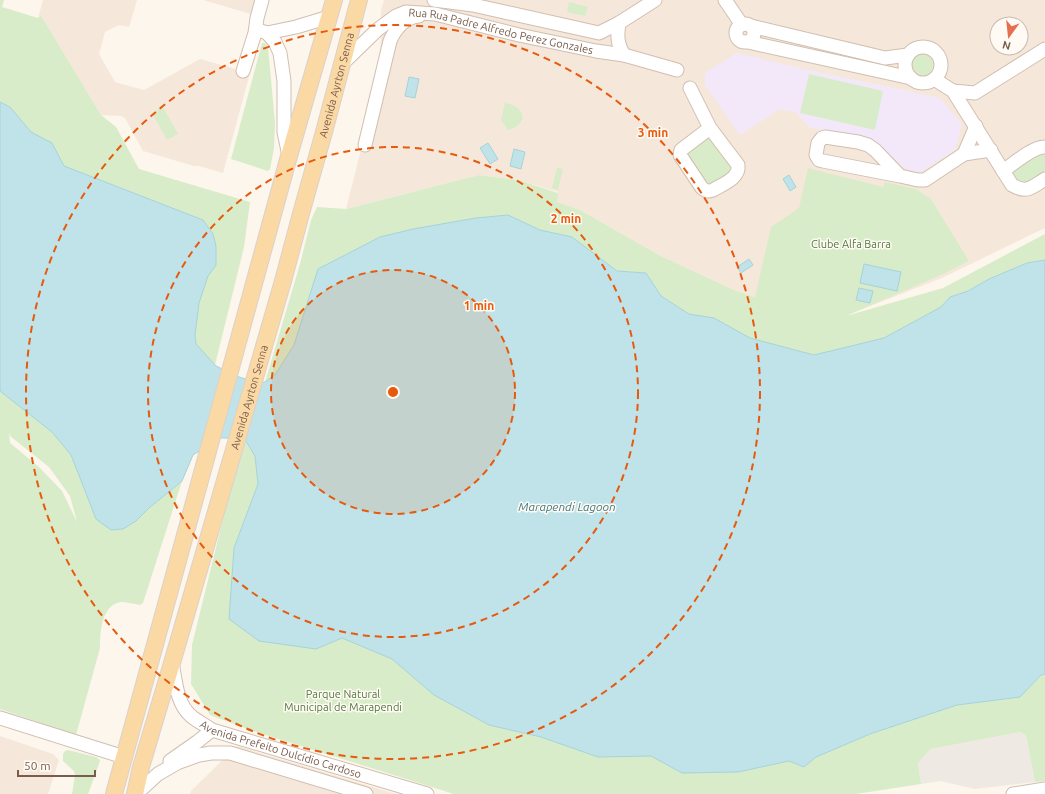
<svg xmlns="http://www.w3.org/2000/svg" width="1045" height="794" font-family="Ubuntu,sans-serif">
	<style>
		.residential { fill: #f5e8da; fill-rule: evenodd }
		.industrial { fill: #efe9e4 }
		.education { fill: #f3e8fa }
		.green { fill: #d8ecc9; fill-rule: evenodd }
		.water { fill: #bfe3e8; stroke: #a5d3da }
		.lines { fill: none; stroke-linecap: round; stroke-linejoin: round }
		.minor-casing { stroke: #d1beb0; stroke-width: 15 }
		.major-casing { stroke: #dad1cd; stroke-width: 18 }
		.minor { stroke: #fff; stroke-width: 13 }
		.major { stroke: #fbd9a5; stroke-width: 16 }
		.ring { fill: none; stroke: #e8590c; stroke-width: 2; stroke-dasharray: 7 5 }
		.labels { text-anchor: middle; stroke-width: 3; stroke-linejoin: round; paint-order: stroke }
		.street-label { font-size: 11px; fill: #7a5c4d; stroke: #fffaf3 }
		.park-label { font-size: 11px; fill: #537a41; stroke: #fffaf3 }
		.water-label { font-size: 12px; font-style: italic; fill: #437c86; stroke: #fffaf3 }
		.centre { fill: #e8590c; stroke: #fffaf3; stroke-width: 2 }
		.ring-label { font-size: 12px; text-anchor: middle; font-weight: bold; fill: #e8590c; stroke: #fffaf3; stroke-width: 3; stroke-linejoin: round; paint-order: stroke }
	</style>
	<rect width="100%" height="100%" fill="#fdf6ec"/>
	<g class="residential">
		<polygon points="43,0 137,0 129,27 119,25 105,32 99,54 115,82 144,90 200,59 250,73 223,173 199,166 194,166 143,151 125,118 121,116 101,115 41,17 38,18"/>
		<polygon points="203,0 255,0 251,14"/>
		<path d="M384 0H1045V228L942 278 842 317 782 306 734 290 659 255 580 210 556 202 558 192 519 180 479 175 346 209 381 70 380 53 381 37V10ZM997 24H1021V48H997Z"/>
		<polygon points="0,736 53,754 59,760 48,794 0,794"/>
		<polygon points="237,746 396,794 190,794 191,791"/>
	</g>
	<polygon class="industrial" points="1021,732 1026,736 1035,782 975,789 940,781 921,784 918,763 931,749"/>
	<polygon class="education" points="737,53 804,69 940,98 962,124 955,150 919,173 904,168 877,142 809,127 795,112 780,109 740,135 705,85 705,73"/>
	<g class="green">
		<polygon points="0,0 4,0 2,7 38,18 41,16 101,115 116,127 139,169 250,202 244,247 215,365 196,344 195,335 199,303 208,276 216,265 213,234 203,220 64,166 52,143 31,132 10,107 0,102"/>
		<polygon points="569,2 588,7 585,16 567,12"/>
		<polygon points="262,43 265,43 268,47 275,123 274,148 270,169 268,171 231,159"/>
		<circle cx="922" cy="65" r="11"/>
		<polygon points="809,74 883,91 875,130 800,113"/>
		<path d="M505 103C525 106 530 124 508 130L501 120Z"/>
		<polygon points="163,107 178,134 167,140 152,113"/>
		<polygon points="708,135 734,170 707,189 682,155"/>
		<polygon points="1045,149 1045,172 1022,187 1011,171"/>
		<polygon points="557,168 563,169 558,190 552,188"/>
		<polygon points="808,168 883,187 885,182 916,189 931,199 969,261 943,274 846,316 943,288 1045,234 1045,260 1027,263 989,279 968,291 950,297 941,307 884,338 814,355 750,338 714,318 689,314 661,296 646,273 617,271 572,237 540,230 508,216 318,269 294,345 275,375 265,382 300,264 311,220 317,207 346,209 479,175 519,180 558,193 557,202 580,210 659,255 734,290 755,297 771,227 799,208"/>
		<path d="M0 391 52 432 71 455 96 519 111 530 123 529 136 521 149 508 182 481 143 603 140 605C134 604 126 602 121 602 101 605 100 633 100 648L76 735 0 709ZM9 433 10 436 49 467 70 496 77 522 62 491 39 467 10 443Z"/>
		<polygon points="243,438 255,456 258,484 234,548 316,649 342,638 392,659 434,695 489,725 541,737 598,757 651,756 682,773 738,772 789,761 804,766 816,757 870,734 957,705 1020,697 1041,675 1045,674 1045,781 1035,782 1026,736 1021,732 931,749 918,763 921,784 856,794 454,794 253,731 210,715 191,684 192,645"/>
		<polygon points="68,750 96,757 100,760 99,764 88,794 72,794 75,775 74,771 63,761 63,754 65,751"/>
	</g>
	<g class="water">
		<polygon points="409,77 419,79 415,98 405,96"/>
		<polygon points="0,102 10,107 31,132 52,143 64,166 203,220 213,234 216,246 216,265 208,276 199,303 195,335 196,344 216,366 239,377 259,383 265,382 275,375 294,345 318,269 380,237 413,229 476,218 508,215 540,230 572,237 617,271 646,273 661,296 689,314 714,318 750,338 814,355 884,338 941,307 950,297 968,291 989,279 1027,263 1045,260 1045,674 1041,675 1020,697 957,705 870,734 816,757 804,767 789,761 738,772 682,773 651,756 598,757 541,737 489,725 434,695 392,659 342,638 316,649 259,641 229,619 234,548 258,484 255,456 244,438 221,438 193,455 182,481 149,508 136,521 123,529 111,530 96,519 71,455 52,432 0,391"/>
		<polygon points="488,143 498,159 490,164 480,148"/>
		<polygon points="514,149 525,152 521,169 510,166"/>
		<polygon points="789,175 796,187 790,191 783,179"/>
		<polygon points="749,259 753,265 741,273 737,267"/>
		<polygon points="864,264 901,272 897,291 860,283"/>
		<polygon points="859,288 873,291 870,303 856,300"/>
	</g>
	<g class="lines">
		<g class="minor-casing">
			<g id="minor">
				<polyline points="434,0 473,5 599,33 619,23 655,0"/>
				<polyline points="725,0 742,25"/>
				<path d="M619 23C617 37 617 43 624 55"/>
				<circle cx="745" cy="33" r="9"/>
				<polyline points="751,26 885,58 908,55"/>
				<polyline points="256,29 267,33 296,27 329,17"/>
				<polyline points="267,33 275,42 280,53 284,81 284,132 289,156"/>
				<polyline points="748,42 911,78"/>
				<circle cx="923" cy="65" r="18"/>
				<path id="s1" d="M342 64 377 30 396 16 406 12 435 14 519 35 596 51 624 55 677 70"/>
				<polyline points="243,71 255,33 257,18 262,0"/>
				<path d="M934 79 953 91 1012 185C1027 194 1032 187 1045 179"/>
				<path d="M690 88 710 128 738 165C740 178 723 184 713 190 708 192 706 191 702 188L680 155 681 150 710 128"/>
				<polyline points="953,91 975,93 1045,49"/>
				<path d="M365 145 390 41C395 29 405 17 419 16"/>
				<polyline points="964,154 991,150"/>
				<path d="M1003 171C1013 164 1034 146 1045 147"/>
				<polyline points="900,176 823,161 819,160 816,155 818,143 822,138 825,137 858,142 868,145 875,150 900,176 918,180 925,180 964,154 976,126"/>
				<path id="s2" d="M172 663C176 681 176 703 191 716 197 721 205 725 212 730L427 794"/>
				<polyline points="0,718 124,757"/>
				<polyline points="170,761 197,742 212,730"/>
				<polyline points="136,794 158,774 177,763 199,755 211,753 230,753 366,794"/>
				<polyline points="1013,794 1045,789"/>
			</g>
		</g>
		<g class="major-casing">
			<g id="major">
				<polyline points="114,794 289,156 334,0"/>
				<path id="s3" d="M135 794 141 767 172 663 283 281 302 210 324 132 359 0"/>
			</g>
		</g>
		<use href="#minor" class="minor"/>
		<use href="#major" class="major"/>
	</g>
	<circle cx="393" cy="392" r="122" fill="#e8590c" fill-opacity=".12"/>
	<g class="ring">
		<circle cx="393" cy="392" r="122"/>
		<circle cx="393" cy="392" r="245"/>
		<circle cx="393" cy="392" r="367"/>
	</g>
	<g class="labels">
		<g class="street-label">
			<text dy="4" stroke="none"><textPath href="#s1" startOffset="180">Rua Rua Padre Alfredo Perez Gonzales</textPath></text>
			<text dy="4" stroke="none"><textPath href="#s3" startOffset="737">Avenida Ayrton Senna</textPath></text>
			<text dy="4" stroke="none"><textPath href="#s3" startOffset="413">Avenida Ayrton Senna</textPath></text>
			<text dy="4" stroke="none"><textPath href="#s2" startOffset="154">Avenida Prefeito Dulcídio Cardoso</textPath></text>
		</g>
		<g class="park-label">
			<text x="851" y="248">Clube Alfa Barra</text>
			<text x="343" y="698">Parque Natural<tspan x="343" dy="13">Municipal de Marapendi</tspan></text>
		</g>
		<g class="water-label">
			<text x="567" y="511">Marapendi Lagoon</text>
		</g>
	</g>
	<circle cx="393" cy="392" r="6" class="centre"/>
	<g class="ring-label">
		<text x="653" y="137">3 min</text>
		<text x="566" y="223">2 min</text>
		<text x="479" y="310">1 min</text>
	</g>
	<g transform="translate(1009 36) rotate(195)"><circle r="19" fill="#fffaf3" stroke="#cabbb1"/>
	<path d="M0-3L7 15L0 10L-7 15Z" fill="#e76f51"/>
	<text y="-6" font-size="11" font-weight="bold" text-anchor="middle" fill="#7a5c4d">N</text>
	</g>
	<path d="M18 770v6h77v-6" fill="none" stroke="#7a5c4d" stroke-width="2"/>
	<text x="24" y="770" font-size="12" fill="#7a5c4d" stroke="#fffaf3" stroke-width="3" paint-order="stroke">50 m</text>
</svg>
